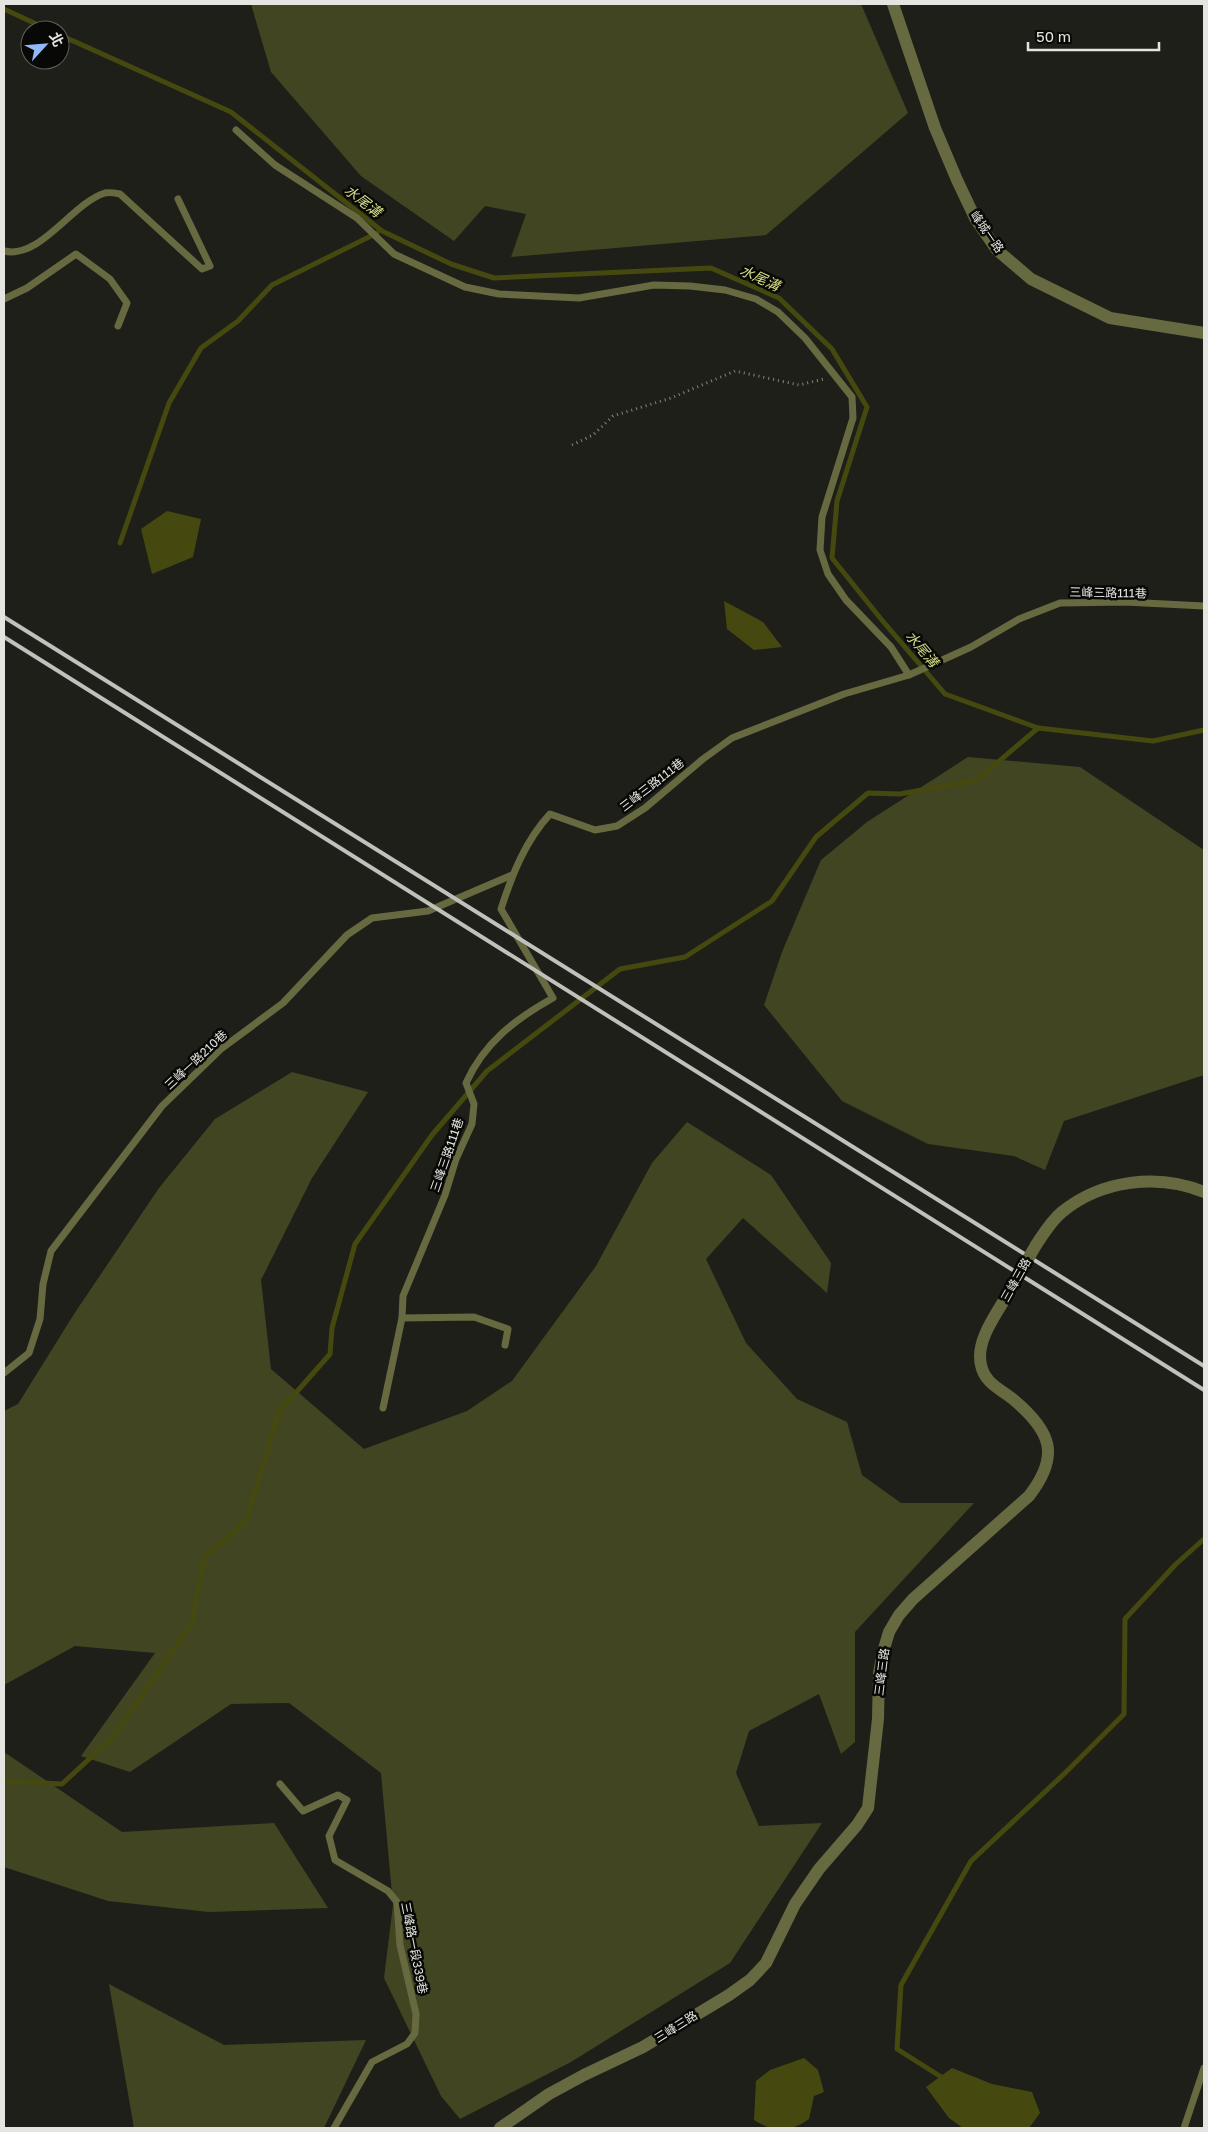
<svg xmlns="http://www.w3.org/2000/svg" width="1208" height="2132" font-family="'Golos Text','Noto Sans TC',sans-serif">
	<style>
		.green { fill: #424522 }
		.water { fill: #46490f }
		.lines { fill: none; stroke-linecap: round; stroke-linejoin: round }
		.stream { stroke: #46490f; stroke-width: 5 }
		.path { stroke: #84857f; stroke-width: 3; stroke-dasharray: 1 4; stroke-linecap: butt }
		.lane { stroke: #676a40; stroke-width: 7 }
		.street { stroke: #676a40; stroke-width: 12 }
		.rail { stroke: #c0c1bc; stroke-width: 4 }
		.street-bridge { stroke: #676a40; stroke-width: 12 }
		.labels { text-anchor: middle; stroke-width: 5; stroke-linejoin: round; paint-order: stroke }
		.street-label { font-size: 12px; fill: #e4e5e0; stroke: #080906 }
		.water-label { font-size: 14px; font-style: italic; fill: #d5db87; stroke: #080906 }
	</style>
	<rect width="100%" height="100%" fill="#1f1f19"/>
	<g class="green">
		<polygon points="251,4 861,4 908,113 766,235 511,257 526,214 485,206 454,241 361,176 271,72"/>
		<polygon points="968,757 1080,767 1204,850 1204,1075 1064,1121 1045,1170 1014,1156 928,1144 842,1101 764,1005 782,952 821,860 867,822"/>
		<polygon points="292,1072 368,1092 312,1178 261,1280 271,1369 364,1449 467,1411 512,1381 596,1266 652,1163 687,1122 771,1175 831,1263 827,1293 743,1218 706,1259 746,1343 797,1399 847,1422 862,1475 901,1503 974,1503 855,1632 855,1742 841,1754 819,1694 749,1731 736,1773 759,1826 822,1823 730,1963 571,2062 460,2119 441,2096 384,1978 393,1905 381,1773 289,1703 231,1704 130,1772 81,1756 155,1653 75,1646 4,1685 4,1411 18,1404 74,1314 159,1188 215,1119"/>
		<polygon points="4,1752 122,1832 274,1823 328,1908 209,1912 108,1901 4,1867"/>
		<polygon points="109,1984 224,2045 366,2040 324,2128 134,2128"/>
	</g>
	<g class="water">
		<polygon points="167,511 201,519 193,557 152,574 141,529"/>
		<polygon points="724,601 763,622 782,647 754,650 727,629"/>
		<path d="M804 2058 818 2070 824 2092 814 2096 809 2119C792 2132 772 2132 754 2120L756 2081 770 2070Z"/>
		<polygon points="952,2068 992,2084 1032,2092 1040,2113 1029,2128 963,2128 949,2118 926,2087"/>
	</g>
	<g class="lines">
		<g class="stream">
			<polyline points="4,9 49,30"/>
			<polyline points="60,35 231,112 382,231 451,264 494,278 711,268 779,298 832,349 867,407 837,501 832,558 881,619 945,694 1038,728 1153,741 1204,730"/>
			<polyline points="120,543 169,403 201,348 238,321 272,285 377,233"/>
			<polyline points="4,1781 62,1784 114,1736 192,1623 204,1558 246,1521 279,1412 330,1354 332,1328 355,1244 432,1135 487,1071 620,969 685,957 772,901 816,837 868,793 900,794 977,780 1038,728"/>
			<polyline points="946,2080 897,2049 901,1985 971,1861 1065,1773 1124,1714 1125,1619 1176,1564 1204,1539"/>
		</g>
		<polyline class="path" points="572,445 593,435 613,416 671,398 735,371 799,385 824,379"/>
		<g class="lane">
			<polyline points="236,130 275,165 357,218 394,254 465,287 499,294 579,298 654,285 690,286 725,290 756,299 778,312 805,338 852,397 853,418 822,517 820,550 828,574 846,600 891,647 909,675"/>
			<path d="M4 251C40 260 72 203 105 193 109 192 115 193 120 194L202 269 210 266 178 199"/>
			<polyline points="4,299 27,288 76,254 110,279 127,303 118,326"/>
			<polyline points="402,1318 474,1317 508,1329 505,1345"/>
			<polyline points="4,1373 29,1353 40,1319 43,1284 51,1251 162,1106 221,1049 283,1003 347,935 372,918 428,911 512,875"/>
			<path d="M383 1408 402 1318 403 1296 445 1195 456 1159 472 1124 474 1104 466 1083C484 1043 515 1019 553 998L501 909C512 875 525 841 550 814L595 830 617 826 645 808 703 759 732 738 844 694 909 675 971 647 1019 619 1060 603 1125 602 1204 606"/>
			<polyline points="280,1784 303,1811 338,1795 347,1800 329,1836 335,1860 388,1891 397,1902 400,1945 416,2014 415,2033 407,2044 372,2062 334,2128"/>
			<polyline points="1184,2128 1204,2068"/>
		</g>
		<g class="street">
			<polyline points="893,4 935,128 957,180 975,218 997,250 1031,279 1110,318 1204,333"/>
			<path d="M1036 1245C1044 1233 1051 1221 1062 1212 1101 1180 1158 1173 1204 1192"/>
			<path d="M500 2128 549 2094 584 2075 643 2047 729 1995 750 1980 766 1963 795 1904 819 1869 857 1825 868 1808 878 1719 879 1673 883 1652 889 1632 899 1615 913 1599 1029 1496C1060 1456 1052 1432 1014 1400 1001 1389 985 1384 981 1365 975 1340 998 1312 1009 1292"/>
		</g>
		<g class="rail">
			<polyline points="4,617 1204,1366"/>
			<polyline points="4,637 1204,1390"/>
		</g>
		<polyline class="street-bridge" points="1009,1292 1036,1245"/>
	</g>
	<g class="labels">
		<g class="street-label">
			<text transform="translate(987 232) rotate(55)" y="4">峰城一路</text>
			<text transform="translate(1108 593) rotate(1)" y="4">三峰三路111巷</text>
			<text transform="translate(652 785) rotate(-38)" y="4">三峰三路111巷</text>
			<text transform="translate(196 1060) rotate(-43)" y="4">三峰一路210巷</text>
			<text transform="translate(447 1155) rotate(-71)" y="4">三峰三路111巷</text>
			<text transform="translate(1016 1280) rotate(-61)" y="4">三峰三路</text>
			<text transform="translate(882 1672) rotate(-83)" y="4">三峰三路</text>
			<text transform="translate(414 1948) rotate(79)" y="4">三峰路一段339巷</text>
			<text transform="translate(676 2027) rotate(-32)" y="4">三峰三路</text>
		</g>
		<g class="water-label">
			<text transform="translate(363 201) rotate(38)" y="5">水尾溝</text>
			<text transform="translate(760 278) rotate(25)" y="5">水尾溝</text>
			<text transform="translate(922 649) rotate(50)" y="5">水尾溝</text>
		</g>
	</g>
	<rect width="1208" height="2132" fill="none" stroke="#e4e5e0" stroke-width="10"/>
	<g transform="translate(45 45) rotate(64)"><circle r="24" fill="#080906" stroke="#60615d"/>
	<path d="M0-4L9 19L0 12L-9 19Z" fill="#91b8fd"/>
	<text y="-8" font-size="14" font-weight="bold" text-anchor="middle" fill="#e4e5e0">北</text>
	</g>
	<path d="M1028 42v8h131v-8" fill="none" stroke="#e4e5e0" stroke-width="2.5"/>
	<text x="1036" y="42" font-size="15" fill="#e4e5e0" stroke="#080906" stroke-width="4" paint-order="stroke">50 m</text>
</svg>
